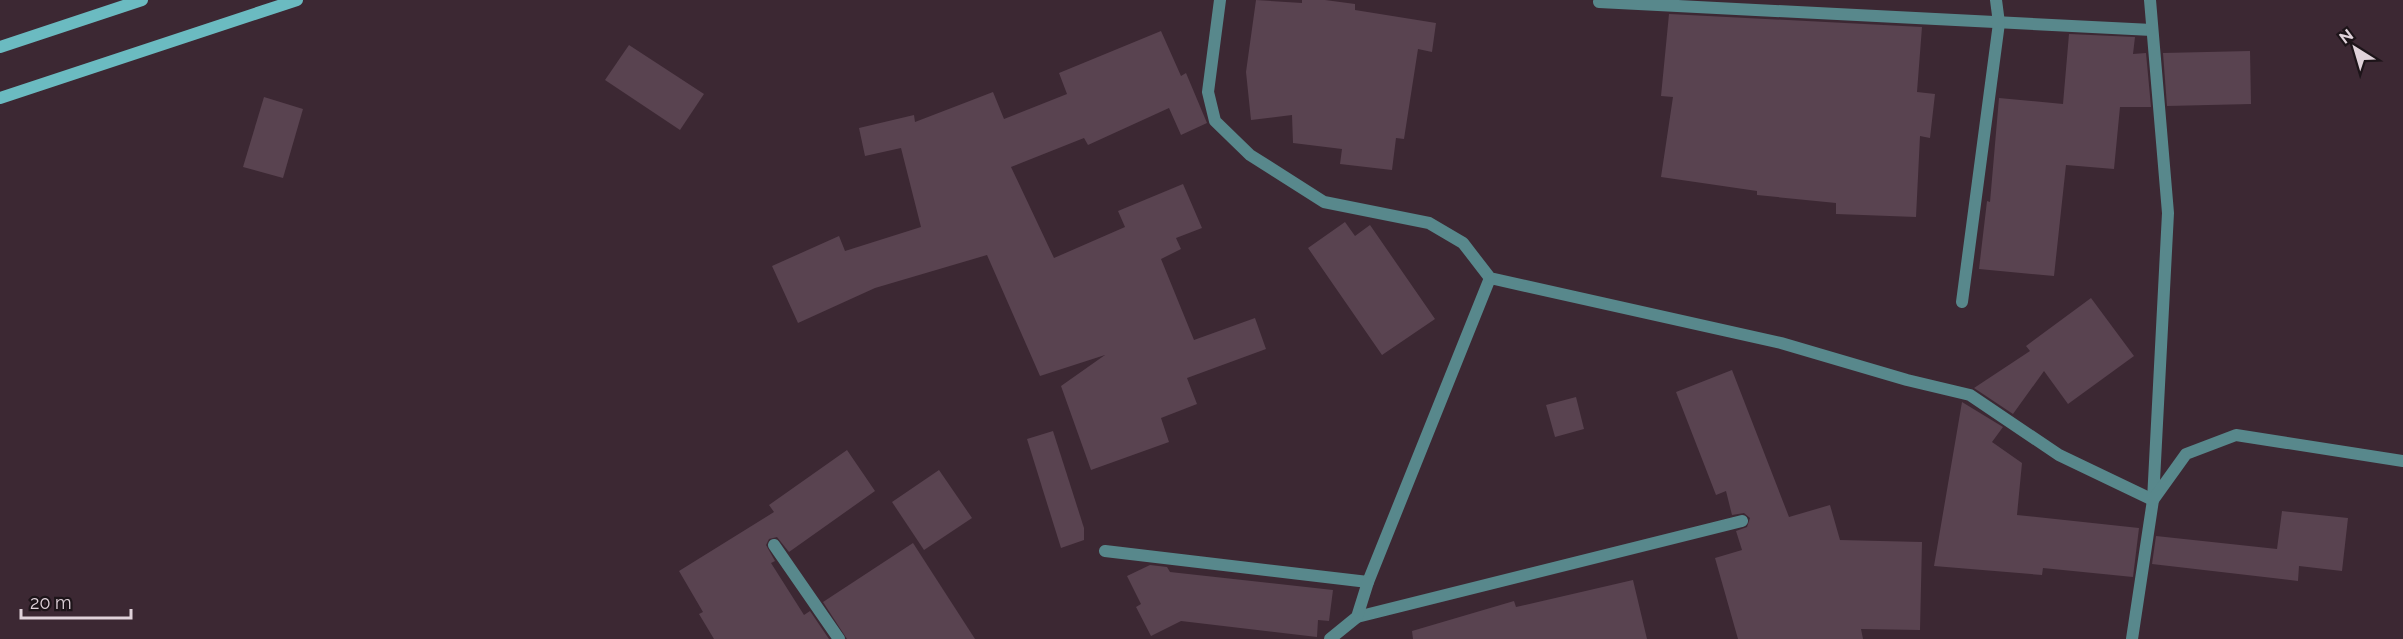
<svg xmlns="http://www.w3.org/2000/svg" width="2403" height="639" font-family="Raleway,sans-serif">
	<style>
		.building { fill: #594350 }
		.lines { fill: none; stroke-linecap: round; stroke-linejoin: round }
		.minor { stroke: #58888c; stroke-width: 12 }
		.tertiary { stroke: #58888c; stroke-width: 12 }
		.secondary { stroke: #6bbbc1; stroke-width: 12 }
	</style>
	<rect width="100%" height="100%" fill="#3c2833"/>
	<g class="building">
		<polygon points="1256,0 1302,3 1302,0 1325,0 1355,4 1355,10 1436,23 1432,52 1418,49 1404,139 1396,138 1392,170 1340,164 1342,149 1293,143 1292,115 1251,120 1246,72"/>
		<polygon points="1669,14 1922,27 1917,92 1935,94 1930,138 1920,136 1916,217 1836,214 1836,203 1757,195 1757,191 1661,177 1673,97 1661,96"/>
		<polygon points="1161,31 1181,76 1186,73 1207,123 1181,135 1169,108 1088,145 1084,138 1011,167 1054,258 1125,227 1118,211 1183,184 1202,228 1176,238 1181,249 1161,259 1194,340 1255,318 1266,349 1187,378 1197,404 1161,418 1169,442 1091,470 1061,386 1105,355 1040,376 987,255 875,288 798,323 772,266 839,236 845,251 921,227 901,148 865,156 859,128 914,115 915,122 993,92 1004,119 1067,94 1059,73"/>
		<polygon points="2069,34 2135,37 2133,54 2146,53 2151,107 2120,107 2114,169 2066,165 2054,276 1979,269 1987,201 1990,202 1999,98 2063,104"/>
		<polygon points="629,45 704,94 680,130 605,80"/>
		<polygon points="2250,51 2251,104 2167,106 2163,53"/>
		<polygon points="264,97 303,109 283,178 243,167"/>
		<polygon points="1345,222 1355,236 1370,225 1435,319 1382,355 1308,248"/>
		<polygon points="2091,298 2134,356 2068,404 2044,371 2013,414 1974,388 2030,351 2026,346"/>
		<polygon points="1732,370 1789,517 1830,505 1840,540 1922,542 1920,630 1861,629 1863,639 1738,639 1715,558 1742,550 1736,531 1747,527 1750,518 1744,513 1732,515 1726,491 1716,495 1676,392"/>
		<polygon points="1576,397 1584,429 1555,437 1546,405"/>
		<polygon points="1962,402 2003,427 1992,442 2022,463 2017,515 2139,528 2133,577 2043,568 2042,575 1934,566"/>
		<polygon points="1053,431 1084,528 1084,540 1061,548 1027,439"/>
		<polygon points="847,450 875,491 789,552 777,537 769,539 766,545 775,561 771,563 804,615 810,611 829,639 714,639 699,614 703,612 679,571 774,512 769,505"/>
		<polygon points="939,470 972,518 924,550 892,502"/>
		<polygon points="2282,511 2348,518 2342,571 2299,566 2298,581 2152,564 2156,536 2277,549"/>
		<polygon points="913,543 975,639 847,639 823,602"/>
		<polygon points="1150,565 1167,567 1170,572 1333,590 1329,621 1318,620 1317,637 1181,621 1151,636 1136,607 1141,604 1127,576"/>
		<polygon points="1633,580 1647,639 1413,639 1412,631 1514,601 1516,607"/>
	</g>
	<g class="lines">
		<g class="minor">
			<polyline points="1599,2 2152,30"/>
			<polyline points="1962,302 1999,23 1996,0"/>
			<polyline points="774,545 839,639"/>
			<polyline points="1105,551 1368,582"/>
			<polyline points="1357,617 1742,521"/>
			<polyline points="1330,639 1357,617 1368,582 1490,278"/>
			<polyline points="2132,639 2153,500 2168,213 2150,0"/>
		</g>
		<polyline class="tertiary" points="1220,0 1208,92 1215,121 1250,155 1324,202 1429,223 1463,243 1490,278 1781,343 1907,380 1970,395 2059,455 2153,500 2186,454 2236,435 2403,461"/>
		<g class="secondary">
			<polyline points="0,47 142,0"/>
			<polyline points="0,98 297,0"/>
		</g>
	</g>
	<g transform="translate(2355 48) rotate(323)" stroke="#1d1419" stroke-width="4.5" paint-order="stroke">
	<path d="M0-4.5L10 22L0 15L-10 22Z" fill="#e0d2da"/>
	<text y="-9" font-size="16" font-weight="bold" text-anchor="middle" fill="#e0d2da">N</text>
	</g>
	<path d="M21 609v9h110v-9" fill="none" stroke="#e0d2da" stroke-width="3"/>
	<text x="30" y="609" font-size="18" fill="#e0d2da" stroke="#1d1419" stroke-width="4.5" paint-order="stroke">20 m</text>
</svg>
